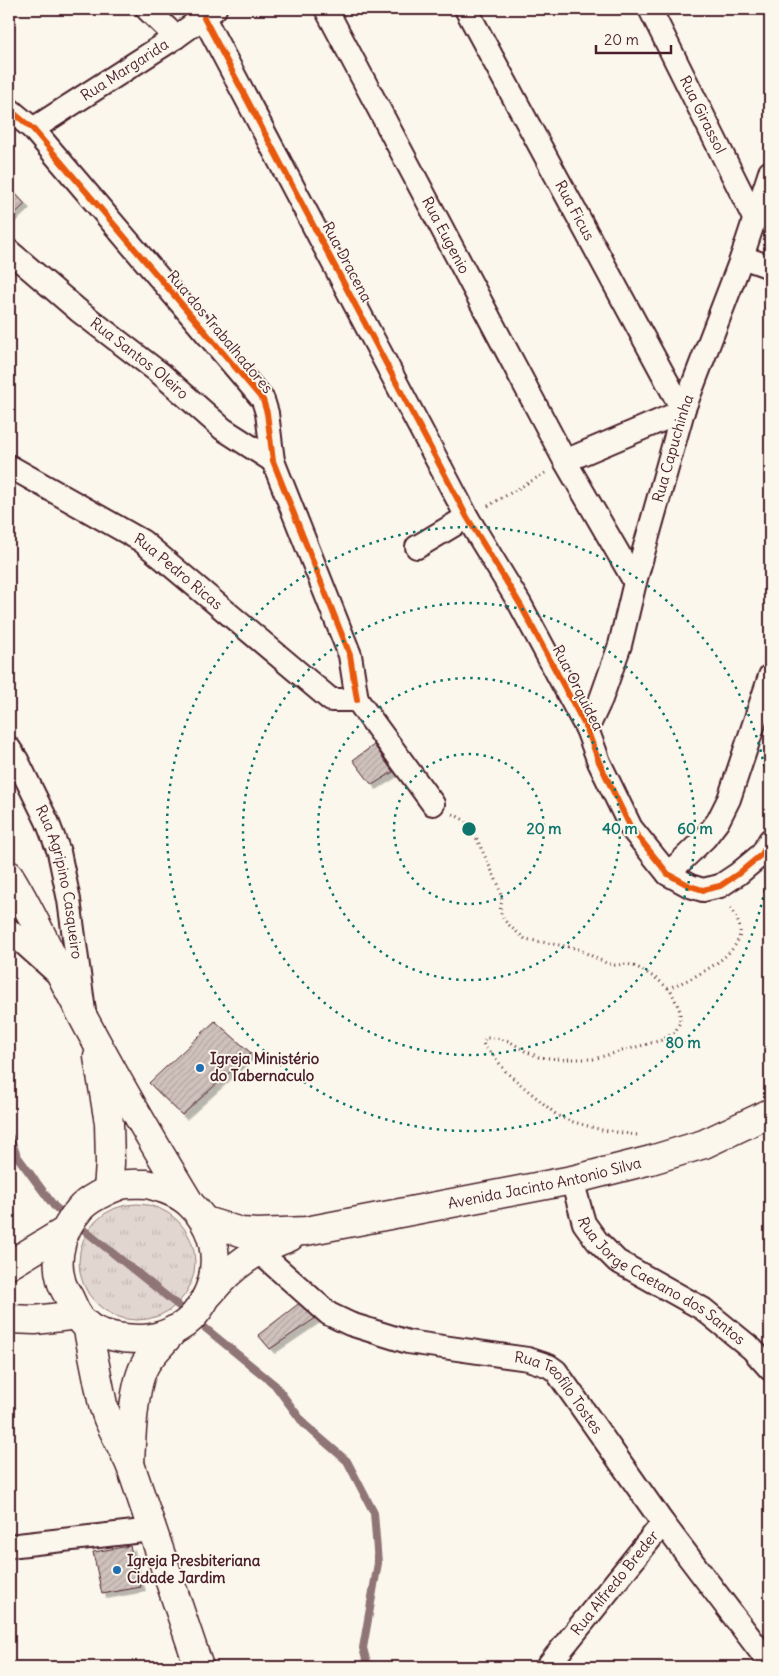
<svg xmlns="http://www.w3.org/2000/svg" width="779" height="1676" font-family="Delius,sans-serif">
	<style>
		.grass { fill: url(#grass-tufts); stroke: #967b7e }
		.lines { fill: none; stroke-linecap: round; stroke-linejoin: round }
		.stream { stroke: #907477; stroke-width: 8 }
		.building { fill: url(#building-hatch); stroke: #4a1f2b; filter: url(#shadow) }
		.minor-casing { stroke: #4a1f2b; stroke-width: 26 }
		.tertiary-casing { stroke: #4a1f2b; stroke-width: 31 }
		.primary-casing { stroke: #4a1f2b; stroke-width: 31 }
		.path { stroke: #4a1f2b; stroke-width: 3; stroke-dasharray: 1 4; stroke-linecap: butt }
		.minor { stroke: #fbf7ec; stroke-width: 22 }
		.tertiary { stroke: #fbf7ec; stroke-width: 28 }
		.primary { stroke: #fbf7ec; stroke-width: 28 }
		.cycleway-casing { stroke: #fbf7ec; stroke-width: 9 }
		.cycleway { stroke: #e8590c; stroke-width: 6 }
		.ring { fill: none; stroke: #0f766e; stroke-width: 2.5; stroke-dasharray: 2.5 5 }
		.poi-dot { fill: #1f6fb2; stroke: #fbf7ec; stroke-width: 2 }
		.labels { text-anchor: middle; stroke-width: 4; stroke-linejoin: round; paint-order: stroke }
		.street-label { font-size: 15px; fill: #4a1f2b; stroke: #fbf7ec }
		.poi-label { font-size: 15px; font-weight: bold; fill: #4a1f2b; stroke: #fbf7ec; text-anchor: start }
		.centre { fill: #0f766e; stroke: #fbf7ec; stroke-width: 2.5 }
		.ring-label { font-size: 15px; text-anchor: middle; font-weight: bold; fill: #0f766e; stroke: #fbf7ec; stroke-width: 4; stroke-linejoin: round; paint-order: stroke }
	</style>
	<defs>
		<pattern id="grass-tufts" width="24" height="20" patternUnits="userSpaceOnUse" patternTransform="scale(1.25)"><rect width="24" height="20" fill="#e2d7d0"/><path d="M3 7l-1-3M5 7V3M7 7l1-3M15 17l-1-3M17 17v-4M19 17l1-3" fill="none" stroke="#c3b8b3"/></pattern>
		<pattern id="building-hatch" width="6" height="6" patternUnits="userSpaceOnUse" patternTransform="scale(1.25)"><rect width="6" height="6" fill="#cfc2bc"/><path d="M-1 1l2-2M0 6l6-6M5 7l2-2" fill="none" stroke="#b3a6a2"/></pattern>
		<filter id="shadow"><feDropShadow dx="4.5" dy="4.5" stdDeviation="0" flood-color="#0004"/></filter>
	</defs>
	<rect width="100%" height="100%" fill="#fbf7ec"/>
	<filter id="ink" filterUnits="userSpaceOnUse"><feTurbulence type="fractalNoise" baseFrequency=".02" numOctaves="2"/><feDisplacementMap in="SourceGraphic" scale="10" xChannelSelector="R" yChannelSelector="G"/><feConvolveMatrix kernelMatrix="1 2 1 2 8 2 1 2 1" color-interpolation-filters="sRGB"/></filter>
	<g filter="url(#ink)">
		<circle class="grass" cx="137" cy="1262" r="58"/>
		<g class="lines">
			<g class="stream">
				<polyline points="9,1135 17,1156 54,1206 60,1211"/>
				<polyline points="84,1230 180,1307"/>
				<polyline points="204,1327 275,1385 304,1424 347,1461 374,1513 378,1563 363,1648 368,1667"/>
			</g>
		</g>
		<g class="building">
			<polygon points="9,187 25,204 9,219"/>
			<polygon points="374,745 393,772 372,785 353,760"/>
			<polygon points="215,1021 251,1053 182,1115 149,1083"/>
			<polygon points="306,1298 323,1313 270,1349 258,1335"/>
			<polygon points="130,1546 141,1587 102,1594 93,1552"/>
		</g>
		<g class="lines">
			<g class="minor-casing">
				<g id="minor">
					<polyline points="147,9 176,37"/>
					<path id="s1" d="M326 9 565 461 635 582"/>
					<path id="s2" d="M466 9 683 411"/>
					<path id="s3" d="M650 9 755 220"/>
					<polyline points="204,18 467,517 520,604 587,729 599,762 631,828 668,874 690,886 703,890 720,886 738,874 762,854 770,840"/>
					<polyline points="9,109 33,129 263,400 267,413 273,461 350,655 357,700"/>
					<path id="s4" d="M33 129 176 37 215 9"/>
					<path id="s5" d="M9 251 79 311 161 374 223 429 273 461"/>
					<polyline points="742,257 770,267"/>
					<polyline points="565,461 683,411"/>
					<path id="s6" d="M9 466 142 541 331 700H357L433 804"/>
					<polyline points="417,547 467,517"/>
					<path id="s7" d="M587 729 601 699 620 645 635 582 683 411 742 257 770 172"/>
					<path id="s8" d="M9 748 17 760 47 821 59 852 69 900 84 1011"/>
					<polyline points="668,874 705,838 718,821 729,799 770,676"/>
					<polyline points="9,930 59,975"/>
					<path id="s9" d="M572 1180 584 1223 597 1241 617 1261 703 1309 752 1349 770 1369"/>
					<path id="s10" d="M258 1251 329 1314 350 1324 408 1342 528 1359 549 1366 556 1371 663 1523 770 1664"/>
					<polyline points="9,1546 152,1530"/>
					<path id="s11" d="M547 1667 663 1523"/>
				</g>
			</g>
			<g class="tertiary-casing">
				<g id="tertiary">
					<polyline points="9,1265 65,1231"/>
					<polyline points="9,1319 35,1320 78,1315"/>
				</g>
			</g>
			<g class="primary-casing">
				<g id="primary">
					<path d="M9 875C34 915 52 959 74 1000 110 1069 149 1136 189 1202"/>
					<polyline points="98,1057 109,1123 110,1163 108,1190"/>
					<path d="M147 1184C163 1188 179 1193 191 1205 222 1235 222 1281 195 1314 183 1329 161 1338 142 1339 124 1339 102 1336 87 1326 78 1320 74 1307 69 1297 66 1292 62 1286 61 1280 54 1256 63 1228 79 1210 86 1200 109 1189 121 1185 129 1183 139 1184 147 1184Z"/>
					<path id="s12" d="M205 1221 241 1232 258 1233 306 1231 572 1180 651 1160 704 1144 770 1113"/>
					<path d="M209 1294C233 1265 255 1250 290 1237"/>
					<polyline points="87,1325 103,1405 108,1419 130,1464 199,1667"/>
					<path d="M130 1464C131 1439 133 1383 146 1363 153 1352 165 1341 174 1330"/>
				</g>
			</g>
			<g class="path">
				<polyline points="488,506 545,473"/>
				<polyline points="453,814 464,820 473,831 498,884 502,900 500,911 504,920 512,928 525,939 576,948 606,963 615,965 627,964 637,967 657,979 671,991 680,1011 680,1022 675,1032 662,1040 593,1059 558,1059 539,1057 525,1051 509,1041 497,1038 485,1038 483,1043 485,1048 493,1055 506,1072 558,1116 570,1121 602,1130 637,1135"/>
				<path d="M668 988C689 981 743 955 740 929 739 921 733 913 730 907"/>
			</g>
			<use href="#minor" class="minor"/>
			<use href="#tertiary" class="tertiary"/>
			<use href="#primary" class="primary"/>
			<g class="cycleway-casing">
				<g id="cycleway">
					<polyline points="204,18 467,517 520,604 587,729 599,762 631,828 668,874 690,886 703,890 720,886 738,874 762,854 770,840"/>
					<polyline points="9,109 33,129 263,400 267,413 273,461 350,655 357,700"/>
				</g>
			</g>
			<use href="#cycleway" class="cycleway"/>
		</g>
	</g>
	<g class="ring">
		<circle cx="469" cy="829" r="75"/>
		<circle cx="469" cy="829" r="151"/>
		<circle cx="469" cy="829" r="226"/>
		<path d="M770 853A302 302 0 1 1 770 805"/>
	</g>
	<g class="poi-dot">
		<circle cx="200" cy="1068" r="5"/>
		<circle cx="117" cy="1570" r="5"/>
	</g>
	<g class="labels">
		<g class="street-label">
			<text dy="5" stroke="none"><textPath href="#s4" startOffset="109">Rua Margarida</textPath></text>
			<text dy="5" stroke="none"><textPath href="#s3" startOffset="118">Rua Girassol</textPath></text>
			<text dy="5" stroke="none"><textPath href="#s2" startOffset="229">Rua Ficus</textPath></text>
			<text dy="5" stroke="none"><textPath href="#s1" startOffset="256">Rua Eugenio</textPath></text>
			<text transform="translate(347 262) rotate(62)" y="5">Rua Dracena</text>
			<text transform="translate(220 332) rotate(50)" y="5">Rua dos Trabalhadores</text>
			<text dy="5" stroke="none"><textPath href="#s5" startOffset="169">Rua Santos Oleiro</textPath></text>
			<text dy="5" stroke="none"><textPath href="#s7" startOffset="294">Rua Capuchinha</textPath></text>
			<text dy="5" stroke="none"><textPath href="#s6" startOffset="200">Rua Pedro Ricas</textPath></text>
			<text transform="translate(578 688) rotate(63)" y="5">Rua Orquidea</text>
			<text dy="5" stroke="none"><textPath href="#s8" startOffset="145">Rua Agripino Casqueiro</textPath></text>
			<text dy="5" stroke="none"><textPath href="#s12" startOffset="346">Avenida Jacinto Antonio Silva</textPath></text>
			<text dy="5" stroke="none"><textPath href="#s9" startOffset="142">Rua Jorge Caetano dos Santos</textPath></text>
			<text dy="5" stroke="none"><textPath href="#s10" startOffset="346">Rua Teofilo Tostes</textPath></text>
			<text dy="5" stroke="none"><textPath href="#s11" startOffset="108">Rua Alfredo Breder</textPath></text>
		</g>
		<g class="poi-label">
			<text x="210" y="1064">Igreja Ministério<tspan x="210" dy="17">do Tabernaculo</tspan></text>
			<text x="127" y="1566">Igreja Presbiteriana<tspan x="127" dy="17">Cidade Jardim</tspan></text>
		</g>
	</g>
	<circle cx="469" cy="829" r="8" class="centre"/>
	<g class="ring-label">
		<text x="544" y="834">20 m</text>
		<text x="620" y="834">40 m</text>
		<text x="695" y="834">60 m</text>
		<text x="683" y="1048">80 m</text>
	</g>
	<rect width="779" height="1676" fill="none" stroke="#fbf7ec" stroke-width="30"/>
	<rect x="15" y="15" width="749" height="1646" fill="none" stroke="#4a1f2b" stroke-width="2" filter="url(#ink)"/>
	<path d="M596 45v8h75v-8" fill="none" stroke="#4a1f2b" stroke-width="2.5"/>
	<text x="604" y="45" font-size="15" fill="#4a1f2b" stroke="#fbf7ec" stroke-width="4" paint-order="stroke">20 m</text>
</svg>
